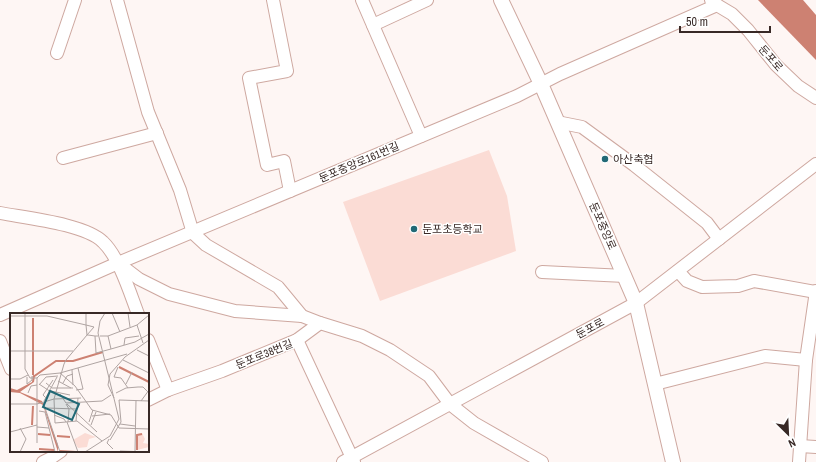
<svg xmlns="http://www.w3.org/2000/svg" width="816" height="462" font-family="'Archivo Narrow','Noto Sans KR',sans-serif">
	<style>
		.green { fill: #fbdcd5 }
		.water { fill: #cd8172 }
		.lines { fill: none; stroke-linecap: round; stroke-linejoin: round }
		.minor-casing { stroke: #cea8a0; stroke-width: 14 }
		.tertiary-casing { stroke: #cea8a0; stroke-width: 16 }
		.minor { stroke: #fff; stroke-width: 12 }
		.tertiary { stroke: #fff; stroke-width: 14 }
		.poi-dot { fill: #216976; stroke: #fff; stroke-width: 1.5 }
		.labels { text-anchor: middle; stroke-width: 3; stroke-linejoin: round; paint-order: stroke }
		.street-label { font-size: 11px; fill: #382926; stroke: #fff }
		.poi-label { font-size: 11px; fill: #382926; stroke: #fff; text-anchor: start }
		.inset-river { fill: none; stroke: #cd8172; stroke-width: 2 }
		.inset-road { fill: none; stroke: #afa4a2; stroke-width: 1 }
		.view { fill: #216976; fill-opacity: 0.15; stroke: #216976; stroke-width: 2 }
		.inset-edge { fill: none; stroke: #382926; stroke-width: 2 }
	</style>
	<rect width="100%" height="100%" fill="#fef6f4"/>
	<polygon class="green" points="489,150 507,196 516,251 380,301 343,202"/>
	<polygon class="water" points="758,0 803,0 816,15 816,60"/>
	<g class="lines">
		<g class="minor-casing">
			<g id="minor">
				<polyline points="117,0 148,112 180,190 193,233 206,245 278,287 302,316 320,323"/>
				<polyline points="273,0 287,71 249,78 267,165 284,161 290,191"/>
				<polyline points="362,0 421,136"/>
				<polyline points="711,0 717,5 732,14 748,30 776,65 798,86 816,98"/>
				<polyline points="373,25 427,0"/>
				<polyline points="57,53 75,0"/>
				<polyline points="557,122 582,127 634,165 707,223 719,239"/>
				<polyline points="63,158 157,133"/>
				<path d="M0 213C26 218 85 224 103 242 119 257 130 293 138 314"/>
				<polyline points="118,263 139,279 169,294 235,311 302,316"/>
				<polyline points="678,271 687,281 702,287 738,286 754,281 816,292"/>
				<polyline points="542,272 625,276"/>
				<polyline points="0,315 118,263 517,96 560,74 717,5"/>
				<polyline points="148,340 168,390"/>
				<polyline points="297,340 354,462"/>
				<polyline points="0,341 11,369"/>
				<polyline points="655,384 765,356 806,360"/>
				<polyline points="148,400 168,390 222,371 297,340 320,323 362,336 390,350 429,376 450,404 474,423 542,462"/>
				<polyline points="800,446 816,447"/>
				<polyline points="43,462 51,458 61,451"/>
				<polyline points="343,462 636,303 816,164"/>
				<polyline points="799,462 806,360 816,291"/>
			</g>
		</g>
		<g class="tertiary-casing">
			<polyline id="tertiary" points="501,0 541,84 636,303 673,462"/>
		</g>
		<use href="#minor" class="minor"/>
		<use href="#tertiary" class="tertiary"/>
	</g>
	<g class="poi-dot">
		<circle cx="605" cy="159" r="4"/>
		<circle cx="414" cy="229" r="4"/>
	</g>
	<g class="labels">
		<g class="street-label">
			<text transform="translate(771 58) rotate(49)" y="4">둔포로</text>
			<text transform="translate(359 162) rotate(-23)" y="4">둔포중앙로161번길</text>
			<text transform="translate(603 226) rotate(66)" y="4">둔포중앙로</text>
			<text transform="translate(590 328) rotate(-28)" y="4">둔포로</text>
			<text transform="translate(264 354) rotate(-22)" y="4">둔포로38번길</text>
		</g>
		<g class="poi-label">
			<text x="613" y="163">아산축협</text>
			<text x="422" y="233">둔포초등학교</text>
		</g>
	</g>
	<g transform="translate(10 313)">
		<rect width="139" height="139" fill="#fef6f4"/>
		<path d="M75 120 86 124 79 126 77 134 68 135 63 127ZM132 120 135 126 133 130 139 131V134L127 137 126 121Z" fill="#fbdcd5"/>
		<path d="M23 62 25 63 24 69 10 79 32 88 48 132V139L33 92 10 80 0 79V75L7 77 22 69Z" fill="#cd8172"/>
		<path class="inset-river" d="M109 54 139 69M23 62V5M23 64 46 48H63L93 39M22 112 23 93M28 121 40 122M47 123 60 124M29 136 44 137M127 137V122L132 121M50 138 66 139"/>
		<path class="inset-road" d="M15 0V56L20 65H27M102 0 110 19M118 0 120 14M0 3H37L76 12V0M85 23 86 40 101 36M90 23H98L101 36 125 29 139 21M98 23 127 12M133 30 127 12 139 2M114 32 115 25 129 23M127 37 139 43M0 38H63M113 47 139 60M108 54 104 64 111 65 118 75M62 57 63 72M50 60 65 73 82 97 101 102 109 115 139 116M17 64V71L22 67V63M27 65 30 62 50 60 117 41M0 66H10L18 62M48 68 61 75M36 70 42 75H63M53 70 57 63 63 61M29 71 41 79M116 71 122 59M29 72 36 64 48 63M66 77 73 76 68 55M41 78 60 82M18 80 21 73 27 72M106 80 116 75 128 74H133L139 80M50 81 56 90 92 88 101 82M36 85 33 82 43 67M104 85 98 72 100 61 115 44 139 27M34 88 47 64M131 88 139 77M33 89 50 139M0 91H27M27 91 44 86 71 85M56 91 59 96 58 109M57 91 87 119M37 95 67 96M29 98 35 99 45 139M44 102 54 106 56 109M82 103 100 101M66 108 68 85M57 109 68 139M79 109 83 97M45 110 44 86 54 51 56 47 77 22 84 14 76 12 77 22H78L85 23H88M45 110 67 108 92 128M110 111 125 113M81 112 86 99M27 114 39 115M0 119 27 112M99 126 97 130 103 136M100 127 111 109 109 87 139 88M27 130V65M110 138 138 139M125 138 126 87M10 139 16 126 10 115M75 139 100 123 109 106 88 20 90 8 95 0"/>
		<path class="view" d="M40 78 69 91 62 107 33 94Z"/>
		<rect width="139" height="139" class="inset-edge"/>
	</g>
	<g transform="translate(788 434) rotate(156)" stroke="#ffffff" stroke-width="3" paint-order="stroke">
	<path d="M0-3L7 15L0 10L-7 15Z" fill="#382926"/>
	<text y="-6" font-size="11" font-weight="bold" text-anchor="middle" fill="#382926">N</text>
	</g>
	<path d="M680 26v6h90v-6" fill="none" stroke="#382926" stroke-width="2"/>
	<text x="686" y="26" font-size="12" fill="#382926" stroke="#ffffff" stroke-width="3" paint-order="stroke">50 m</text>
</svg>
